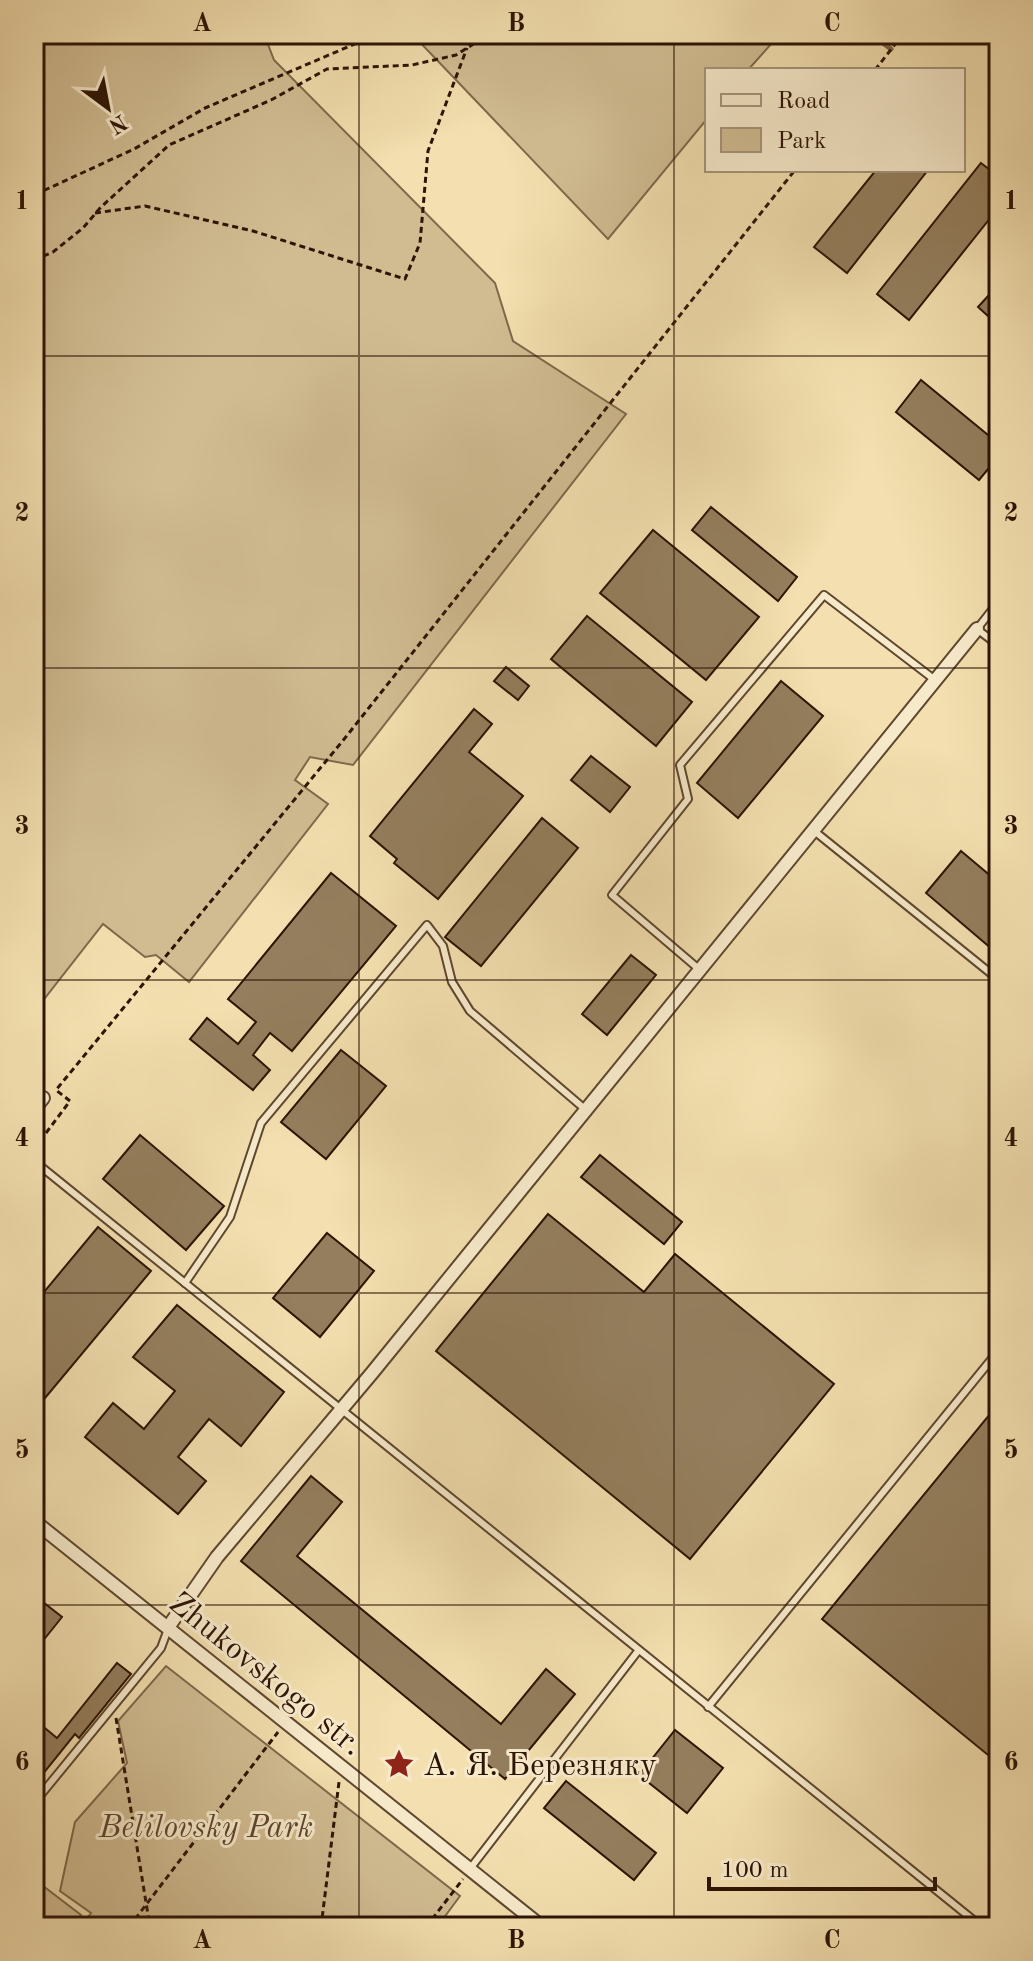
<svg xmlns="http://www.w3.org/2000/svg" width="1033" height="1961" font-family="'Old Standard TT',serif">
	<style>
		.green { fill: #d1bc92; stroke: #7f684b; stroke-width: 2 }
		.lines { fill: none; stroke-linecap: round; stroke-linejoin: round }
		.stream { stroke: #7c6448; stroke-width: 5 }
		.building { fill: #947e5d; stroke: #2d1404; stroke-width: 2 }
		.lane-casing { stroke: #5e472f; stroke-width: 10 }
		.street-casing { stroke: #5e472f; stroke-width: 16 }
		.path { stroke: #2d1404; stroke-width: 3; stroke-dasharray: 6 4; stroke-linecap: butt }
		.lane { stroke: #f7eacb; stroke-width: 6 }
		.street { stroke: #f7eacb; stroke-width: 12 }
		.grid { fill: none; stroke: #2d1404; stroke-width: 2; stroke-opacity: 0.55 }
		.labels { text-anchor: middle; stroke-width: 6; stroke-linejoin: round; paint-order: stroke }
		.street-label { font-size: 32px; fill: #2d1404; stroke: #f7eacb }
		.poi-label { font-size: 32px; fill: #2d1404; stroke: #f7eacb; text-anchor: start }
		.park-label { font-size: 32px; font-style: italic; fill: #5e462f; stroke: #f7eacb }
		.neatline { fill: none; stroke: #2d1404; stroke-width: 3 }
		.grid-label { font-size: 26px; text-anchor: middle; font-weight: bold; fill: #2d1404 }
	</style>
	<rect width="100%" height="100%" fill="#f3dfaf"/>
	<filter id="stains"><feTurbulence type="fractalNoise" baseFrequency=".0025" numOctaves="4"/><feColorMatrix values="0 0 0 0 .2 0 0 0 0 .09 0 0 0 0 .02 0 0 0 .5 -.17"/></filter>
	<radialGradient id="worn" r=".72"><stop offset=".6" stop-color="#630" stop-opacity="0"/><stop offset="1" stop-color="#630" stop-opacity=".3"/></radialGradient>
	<g class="green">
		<polygon points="34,34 264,34 274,60 495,283 513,341 626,414 353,765 310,757 295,780 328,804 189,982 156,955 145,957 103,924 34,1012"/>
		<polygon points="412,34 780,34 748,70 707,70 707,119 608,239"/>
		<polygon points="166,1666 460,1896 437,1927 81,1927 91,1913 60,1891 75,1822 127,1763 118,1721"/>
		<polygon points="34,1879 81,1915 72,1927 34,1927"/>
	</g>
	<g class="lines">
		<polyline class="stream" points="871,34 891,49"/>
	</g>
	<g class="building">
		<polygon points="981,163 999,177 999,207 909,320 877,294"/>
		<polygon points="876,170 928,170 847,273 814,247"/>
		<polygon points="999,284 999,326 978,307"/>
		<polygon points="921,380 999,444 999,456 979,480 896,412"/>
		<polygon points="711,507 797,577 778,601 692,530"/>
		<polygon points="653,530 759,617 706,680 600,593"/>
		<polygon points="587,616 692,702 656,746 551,659"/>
		<polygon points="506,667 529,686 518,700 494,681"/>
		<polygon points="781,681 823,716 738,818 697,783"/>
		<polygon points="474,709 492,724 469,752 523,796 438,899 394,863 397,859 370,836"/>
		<polygon points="591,756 630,787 610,812 571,780"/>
		<polygon points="542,818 578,848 481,966 445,937"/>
		<polygon points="961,851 999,883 999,955 926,893"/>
		<polygon points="331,873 396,926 292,1051 270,1033 253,1055 270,1070 253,1090 190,1039 207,1018 238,1044 256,1022 228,999"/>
		<polygon points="631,955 656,975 607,1035 582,1014"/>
		<polygon points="341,1050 386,1086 326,1159 281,1122"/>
		<polygon points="140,1135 224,1206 186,1250 103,1179"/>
		<polygon points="600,1155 682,1222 664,1244 581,1177"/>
		<polygon points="548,1214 644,1292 675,1254 834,1384 690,1559 436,1351"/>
		<polygon points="98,1227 151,1271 45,1398 34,1389 34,1304"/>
		<polygon points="327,1233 374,1271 320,1337 273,1298"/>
		<polygon points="177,1305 284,1392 241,1446 209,1419 178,1457 206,1481 178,1514 85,1437 113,1403 144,1429 175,1391 133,1357"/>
		<polygon points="999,1403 999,1764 822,1619"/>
		<polygon points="311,1476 342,1502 297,1556 501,1724 546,1669 575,1694 505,1779 241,1561"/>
		<polygon points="34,1595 62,1617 34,1652"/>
		<polygon points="117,1663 131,1674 79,1738 75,1734 34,1785 34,1719 57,1738"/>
		<polygon points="675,1730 723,1768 687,1813 639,1775"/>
		<polygon points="566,1781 656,1853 634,1880 544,1808"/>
	</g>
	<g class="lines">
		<g class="lane-casing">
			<g id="lane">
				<polyline points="999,601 977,629 999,646"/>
				<polyline points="813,830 999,980"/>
				<polyline points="700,970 612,895 688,799 680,765 824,595 935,680"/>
				<polyline points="34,1161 982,1927"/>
				<polyline points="185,1283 230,1217 261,1123 427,925 443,946 452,982 470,1011 586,1110"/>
				<polyline points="708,1707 999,1350"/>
				<polyline points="34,1803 161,1648 168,1629"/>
				<polyline points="469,1870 638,1651"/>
			</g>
		</g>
		<g class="street-casing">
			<g id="street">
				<polyline points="34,1109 43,1098"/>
				<polyline points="34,1521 542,1927"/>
				<polyline points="169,1626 217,1557 372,1373 977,629"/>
			</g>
		</g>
		<g class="path">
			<polyline points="875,70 903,34"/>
			<polyline points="34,192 45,190 134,149 205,108 378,34"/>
			<polyline points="95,213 145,206 253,231 405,279 420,243 428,151 467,48"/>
			<polyline points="34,260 53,252 83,228 101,207 169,145 271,100 327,69 412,65 456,55 489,34"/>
			<polyline points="34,1149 70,1101 56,1090 345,738 795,170"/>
			<polyline points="116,1718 150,1927"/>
			<polyline points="129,1927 278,1732"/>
			<polyline points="321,1927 339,1782"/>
			<polyline points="426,1927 463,1879"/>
		</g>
		<use href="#lane" class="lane"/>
		<use href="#street" class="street"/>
	</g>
	<path class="grid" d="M359 34V1927M674 34V1927M34 356H999M34 668H999M34 980H999M34 1293H999M34 1605H999"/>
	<defs>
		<g id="sight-bare" transform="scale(2.4)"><path d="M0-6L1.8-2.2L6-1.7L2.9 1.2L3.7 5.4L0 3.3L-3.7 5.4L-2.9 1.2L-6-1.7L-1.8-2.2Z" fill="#8f2418" stroke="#f7eacb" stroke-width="2.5" paint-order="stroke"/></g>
	</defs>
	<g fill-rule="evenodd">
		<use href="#sight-bare" x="399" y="1764"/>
	</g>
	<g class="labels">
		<g class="street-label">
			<text transform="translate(267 1673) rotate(39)" y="11">Zhukovskogo str.</text>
		</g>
		<g class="poi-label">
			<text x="423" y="1775">А. Я. Березняку</text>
		</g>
		<g class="park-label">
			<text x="206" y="1837">Belilovsky Park</text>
		</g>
	</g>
	<rect width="1033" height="1961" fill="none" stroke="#f3dfaf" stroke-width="88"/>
	<rect x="705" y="68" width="260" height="104" fill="#f7eacb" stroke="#a6947b" stroke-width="2"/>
	<rect x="721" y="94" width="40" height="12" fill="#f7eacb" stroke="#a6947b" stroke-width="2"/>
	<text x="777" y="108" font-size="24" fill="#2d1404">Road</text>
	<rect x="721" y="128" width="40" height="24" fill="#d1bc92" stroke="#a6947b" stroke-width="2"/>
	<text x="777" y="148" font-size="24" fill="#2d1404">Park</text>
	<g transform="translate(108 108) rotate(148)" stroke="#f7eacb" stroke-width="6" paint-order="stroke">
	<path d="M0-6L14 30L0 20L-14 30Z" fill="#2d1404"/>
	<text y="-12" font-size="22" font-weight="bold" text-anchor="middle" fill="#2d1404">N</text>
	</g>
	<path d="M709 1877v12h226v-12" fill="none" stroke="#2d1404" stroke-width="4"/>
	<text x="721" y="1877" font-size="24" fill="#2d1404" stroke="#f7eacb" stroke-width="6" paint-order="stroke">100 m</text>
	<rect x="44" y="44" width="945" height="1873" class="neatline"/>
	<g class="grid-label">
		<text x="202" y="31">A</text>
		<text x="516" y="31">B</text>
		<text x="832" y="31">C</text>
		<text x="22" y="209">1</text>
		<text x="1011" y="209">1</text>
		<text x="22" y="521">2</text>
		<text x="1011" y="521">2</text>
		<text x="22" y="834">3</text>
		<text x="1011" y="834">3</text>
		<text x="22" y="1146">4</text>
		<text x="1011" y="1146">4</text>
		<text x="22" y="1458">5</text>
		<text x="1011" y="1458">5</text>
		<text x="22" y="1770">6</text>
		<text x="1011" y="1770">6</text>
		<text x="202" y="1948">A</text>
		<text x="516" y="1948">B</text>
		<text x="832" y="1948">C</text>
	</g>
	<rect width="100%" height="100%" filter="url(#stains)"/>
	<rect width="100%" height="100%" fill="url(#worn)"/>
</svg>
